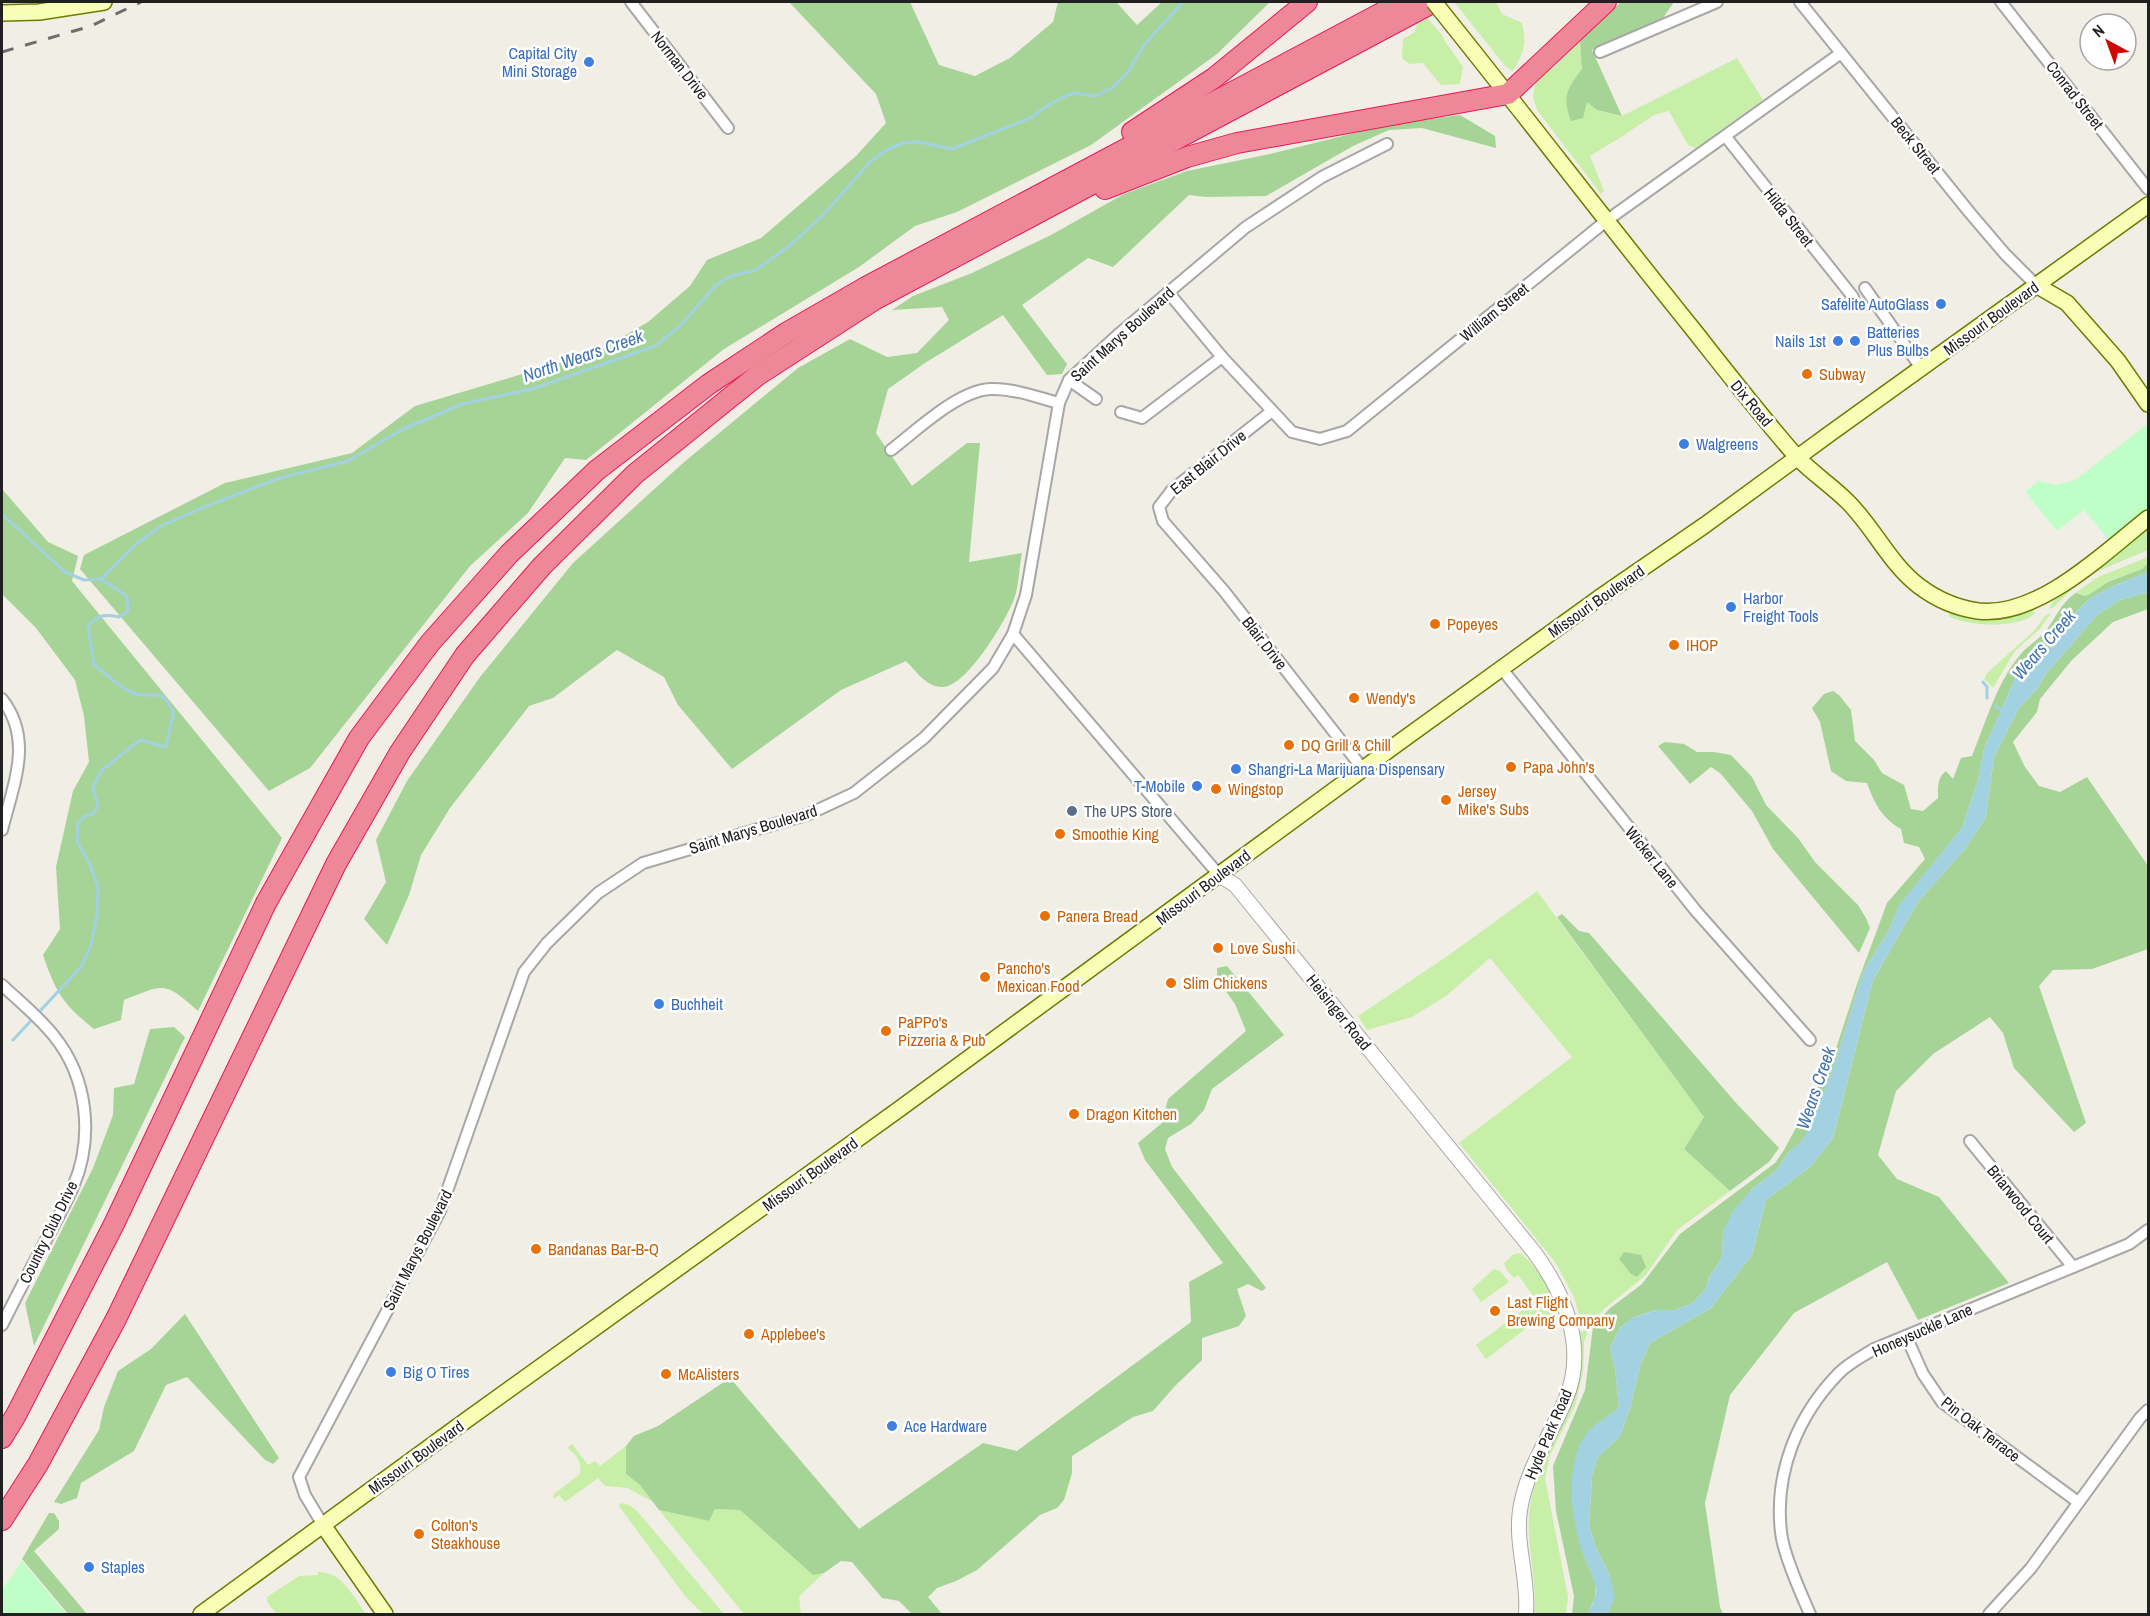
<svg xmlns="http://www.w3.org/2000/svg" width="2150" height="1616" font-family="'Archivo Narrow',sans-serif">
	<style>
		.grass { fill: #c8efa8 }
		.forest { fill: #a6d497 }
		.park { fill: #c0fec7 }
		.water { fill: #a2d1e2 }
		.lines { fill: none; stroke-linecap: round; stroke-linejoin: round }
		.stream { stroke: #a2d1e2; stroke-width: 3 }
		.minor-casing { stroke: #a7a7a7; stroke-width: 14 }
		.tertiary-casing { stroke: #a7a7a7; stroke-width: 16 }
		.secondary-casing { stroke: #6b7d00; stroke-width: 18 }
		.motorway-casing { stroke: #e91858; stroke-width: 22 }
		.minor { stroke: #fff; stroke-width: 10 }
		.tertiary { stroke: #fff; stroke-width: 14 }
		.secondary { stroke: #f8feb6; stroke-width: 15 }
		.motorway { stroke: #ee8797; stroke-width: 20 }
		.rail { stroke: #6e6e6e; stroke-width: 3; stroke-dasharray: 12 12; stroke-linecap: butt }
		.secondary-bridge-casing { stroke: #6b7d00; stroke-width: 18; stroke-linecap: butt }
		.secondary-bridge { stroke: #f8feb6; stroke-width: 15 }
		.shop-dot { fill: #3f7fe0; stroke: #fff; stroke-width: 2 }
		.food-dot { fill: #e8710a; stroke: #fff; stroke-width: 2 }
		.service-dot { fill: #5c6f8a; stroke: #fff; stroke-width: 2 }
		.labels { text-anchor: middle; stroke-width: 5; stroke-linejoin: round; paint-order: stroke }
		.shop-label { font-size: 16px; fill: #366cbe; stroke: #fff; text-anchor: start }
		.street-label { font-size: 16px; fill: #202020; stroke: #fff }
		.food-label { font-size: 16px; fill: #c56008; stroke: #fff; text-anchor: start }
		.service-label { font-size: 16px; fill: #4e5e75; stroke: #fff; text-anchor: start }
		.water-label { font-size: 18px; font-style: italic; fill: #4174b0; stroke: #fff }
	</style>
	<rect width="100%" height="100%" fill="#f1eee5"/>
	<g class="grass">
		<path d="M1457 2H1496L1502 14 1522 23C1527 45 1524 52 1513 71L1506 67 1455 3Z"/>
		<polygon points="1427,18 1443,36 1444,40 1463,67 1460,84 1441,85 1423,63 1409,64 1402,58 1403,39 1415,32 1417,24"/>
		<polygon points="1580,41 1583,69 1571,84 1597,110 1622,116 1737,58 1763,100 1696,148 1688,145 1669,111 1654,115 1618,139 1590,156 1604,191 1601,194 1537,110 1533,96 1536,80 1554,67"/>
		<polygon points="2147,528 2148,550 2096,572 2071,590 2054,607 2049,609 2053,601"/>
		<polygon points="2148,557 2148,563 2142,569 2108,582 2090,594 2085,596 2076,593 2068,598 2098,577"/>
		<path d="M2033 611 2035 613C2018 630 1968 626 1948 616L1951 612C1979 622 2005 619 2033 611Z"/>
		<polygon points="2051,613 2040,629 2015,651 1993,688 1984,679 1987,673 2035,630 2045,616"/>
		<polygon points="1537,891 1704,1117 1684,1149 1730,1191 1677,1230 1646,1275 1604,1309 1591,1326 1580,1319 1574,1297 1555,1262 1459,1143 1572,1057 1490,958 1446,996 1412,1017 1367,1030 1358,1016 1449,955"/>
		<path d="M1520 1253C1536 1265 1561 1299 1557 1320L1553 1323 1545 1314 1486 1359 1476 1345 1536 1300 1518 1275 1514 1278 1506 1269 1504 1263 1514 1254Z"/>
		<polygon points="1494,1269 1501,1272 1509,1282 1481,1302 1472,1289"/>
		<path d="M1588 1329 1584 1343 1583 1372 1575 1406 1550 1455 1545 1478 1568 1597 1566 1614H1534C1538 1576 1523 1539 1531 1501 1538 1462 1561 1435 1573 1400 1581 1378 1581 1355 1580 1332Z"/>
		<path d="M572 1444 588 1465 595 1461 600 1466 626 1446V1474L640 1485 653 1502 628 1488 605 1486 598 1478 565 1502 559 1495 553 1499 554 1494 579 1475C584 1465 576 1453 567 1448Z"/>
		<polygon points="621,1503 629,1505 638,1512 724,1614 703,1614 685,1596 619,1506"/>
		<polygon points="715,1509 740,1510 813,1575 824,1573 799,1596 801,1614 744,1614 659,1510 709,1521"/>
		<path d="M318 1572C342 1571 354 1598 366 1614H277L267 1602V1597L299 1576 318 1575Z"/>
	</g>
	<g class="forest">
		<polygon points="789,2 910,2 939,65 975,76 1010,58 1053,22 1058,2 1118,2 1117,3 1137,25 1162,2 1270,2 1217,54 1091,145 957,212 915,226 859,267 724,349 586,460 565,458 528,513 470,566 310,768 269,791 80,569 84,555 225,483 352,453 415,406 596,352 648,322 690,286 707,260 761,238 856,156 886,123 876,94"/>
		<path d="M1621 2H1674L1663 18 1592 50 1622 116 1597 110 1587 102 1583 118 1571 121C1562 96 1567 89 1582 69L1580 41Z"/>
		<path d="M1460 115 1495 136 1496 148 1422 128 1389 130 1353 146 1266 196 1205 197 1189 195 1113 267 1088 258 1022 305 1067 364 1062 374 1047 375 1003 315 925 363 888 389 876 433 912 486 967 443H980L969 562 1022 553C1019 568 1019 586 1014 599 1006 621 966 687 943 687 927 688 916 671 906 661L841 690 732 769 678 705 664 677 617 650 553 698 529 706 450 808 421 855 409 895 387 945 364 919 386 882 376 840 407 781 480 677 573 563 683 463 798 368 850 339 887 357 917 353 949 320 942 307 892 310 913 296 972 273 1051 235 1124 194 1187 171 1270 154 1387 125Z"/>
		<path d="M2 489 48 542 78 556 72 581 282 838 198 1011C164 981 165 984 124 1000L121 1020 94 1029C63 1004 56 993 43 955L60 929 56 867 73 791 89 762 84 716 75 680 36 628 2 594Z"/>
		<path d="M2148 563V572L2111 587 2089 599 2068 620 2053 644 2044 652 2030 658 2018 672 1984 749 1978 780 1962 828 1899 906 1889 930 1863 972 1835 1063 1810 1129 1801 1142 1788 1153 1777 1170 1752 1189 1723 1232 1722 1258 1709 1277 1706 1288 1693 1303 1675 1310H1656L1634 1317 1620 1328 1610 1348 1615 1369 1619 1407 1610 1416 1594 1426 1572 1501 1583 1553 1595 1582V1598L1588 1614H1572L1574 1596 1556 1511 1553 1466 1585 1390 1593 1327 1609 1309 1642 1284 1680 1234 1775 1163 1784 1150 1832 1061 1857 984 1887 903 1925 859 1919 847 1904 843 1901 829C1882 818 1874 803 1867 783L1846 781 1831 771 1820 722 1812 708 1824 694 1833 691 1839 695 1851 710 1855 741 1874 760 1882 773 1904 785 1911 809 1923 811 1938 798C1938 787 1937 778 1946 771L1953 779 1961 758 1972 756C1986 722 1996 684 2020 655 2027 646 2037 641 2044 633 2056 619 2060 603 2076 593L2085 596 2090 594 2108 582 2142 569Z"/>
		<polygon points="2148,593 2148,609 2113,622 2072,660 2040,699 2037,712 2013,742 2025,767 2039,786 2060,792 2087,777 2148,866 2148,949 2092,969 2053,970 2039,986 2086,1123 2074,1132 2014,1068 2003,1033 1990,1017 1933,1054 1896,1091 1878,1155 1897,1179 1939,1197 2009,1283 1918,1320 1887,1262 1794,1313 1730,1395 1705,1503 1720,1607 1723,1614 1608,1614 1610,1576 1596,1548 1589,1526 1592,1475 1598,1457 1620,1436 1631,1405 1640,1366 1650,1343 1711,1308 1752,1255 1766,1200 1810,1167 1833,1138 1873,980 1918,902 1965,849 1986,817 1994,757 2019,708 2037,689 2045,675 2097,615 2120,600 2141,594"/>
		<polygon points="1665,742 1684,744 1697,752 1714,752 1731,755 1752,777 1766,805 1798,838 1815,862 1858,905 1866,918 1870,928 1859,953 1773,849 1752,811 1720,773 1711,767 1690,784 1658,746"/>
		<polygon points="1562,914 1579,931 1589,933 1737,1104 1779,1148 1769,1162 1730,1191 1684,1149 1704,1117 1557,917"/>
		<polygon points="1227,966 1284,1035 1212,1089 1204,1110 1191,1124 1168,1138 1165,1149 1172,1167 1266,1288 1262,1291 1248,1284 1237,1289 1246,1316 1239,1326 1202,1338 1202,1360 1175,1386 1153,1411 1133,1417 1072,1456 1072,1473 1064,1500 1057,1508 1040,1515 977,1570 956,1581 937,1588 928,1597 942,1614 912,1614 899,1601 882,1598 852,1562 841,1561 824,1573 813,1575 740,1510 715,1509 709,1521 659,1510 640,1485 626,1474 626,1446 634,1436 658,1426 730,1378 859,1529 983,1443 1017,1451 1191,1322 1189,1282 1223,1263 1145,1160 1138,1143 1162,1123 1168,1099 1246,1031 1235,1004 1217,979 1217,968"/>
		<polygon points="174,1027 185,1037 34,1346 25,1303 93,1168 113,1115 114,1088 134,1084 150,1029"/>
		<polygon points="1624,1252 1641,1255 1646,1267 1637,1277 1631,1274 1619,1259"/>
		<polygon points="185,1314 279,1458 273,1464 265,1460 187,1377 166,1385 134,1451 81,1483 77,1498 61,1504 54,1502 99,1430 104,1407 118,1371 151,1349"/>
		<polygon points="49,1513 54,1513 59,1521 59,1529 34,1551 87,1614 68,1614 22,1559"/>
	</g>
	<g class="park">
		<polygon points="2146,425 2148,427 2148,509 2109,540 2084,510 2057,531 2025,492 2038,481 2057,485 2075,480"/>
		<polygon points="22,1561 66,1614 2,1614 2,1590"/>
	</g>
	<path class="water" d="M2148 572V593L2141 594 2120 600 2097 615 2045 675 2037 689 2019 708 1994 757 1986 817 1965 849 1918 902 1873 980 1833 1138 1810 1167 1766 1200 1752 1255 1711 1308 1650 1343 1640 1366 1631 1405 1620 1436 1598 1457 1592 1475 1589 1526 1596 1548 1610 1576 1615 1596 1608 1614H1588C1590 1609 1594 1603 1595 1597 1598 1582 1588 1568 1583 1554 1571 1520 1565 1469 1584 1437 1592 1424 1608 1418 1619 1407L1615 1369 1610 1348 1620 1328 1634 1317 1657 1310H1675L1693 1303 1706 1288 1709 1277 1722 1258 1723 1232 1733 1211 1752 1189 1777 1170 1788 1153 1801 1142 1809 1129 1835 1063 1863 972 1889 930 1899 905 1962 828 1978 780 1984 749 2018 672 2030 658 2044 652 2053 644 2068 620 2089 599 2111 587Z"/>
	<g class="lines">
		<g class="stream">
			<polyline points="2,514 65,572 84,580 101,579 136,544 161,526 209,505 280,478 348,461 401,430 462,404 532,389 655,346 679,327 716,285 731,276 756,270 789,246 822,216 870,162 886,150 903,143 919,142 952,149 1030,118 1052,103 1073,93 1095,96 1112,88 1128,72 1144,45 1183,2"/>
			<polyline points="1983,682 1987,687 1987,698"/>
			<polyline points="1995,706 2003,711"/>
			<path d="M13 1040 81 967 91 945 97 914 98 887 90 865 77 841 78 823 85 816 93 814 98 806 93 787 102 770 140 740 165 747C171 735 168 726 174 715 162 683 155 701 133 693 118 687 107 674 94 665L88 626C97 615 105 614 119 617L128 611 127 597C118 588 111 587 101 579"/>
		</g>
		<g class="minor-casing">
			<g id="minor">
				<polyline points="631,2 728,128"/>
				<polyline points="1800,2 1970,213 2005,254 2036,285"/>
				<polyline points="2001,2 2148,189"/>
				<polyline points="1600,52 1717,2"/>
				<polyline points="1726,137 1853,297"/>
				<polyline points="1865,288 1921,368"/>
				<polyline points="1168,292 1222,357 1292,432 1320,439 1347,431 1606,221 1841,53"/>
				<polyline points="1069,380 1096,399"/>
				<polyline points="1272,411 1172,490 1159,507 1163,521 1224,591 1363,769"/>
				<polyline points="1121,412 1142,418 1222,357"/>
				<path d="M891 450C916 431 957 391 990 389 1013 388 1036 397 1059 403"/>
				<polyline points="1013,634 1219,875"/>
				<polyline points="1502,669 1696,911 1810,1040"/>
				<path d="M2 699C34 740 13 785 2 830"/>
				<path d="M2 985C19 1001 39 1017 54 1036 88 1078 94 1138 73 1187 65 1205 55 1223 46 1240 31 1268 16 1297 2 1325"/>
				<polyline points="1970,1141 2073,1267"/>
				<polyline points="1906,1336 1923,1374 1942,1402 2078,1502"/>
				<polyline points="323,1525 305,1495 299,1477 440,1211 524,972 547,943 598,893 643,863 809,814 854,793 924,738 993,668 1013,634 1026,595 1059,403 1069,380 1120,333 1246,227 1322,177 1387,144"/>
				<path d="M1810 1614C1801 1594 1783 1553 1781 1532 1774 1472 1798 1415 1839 1373 1849 1363 1863 1356 1874 1349L2129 1244 2148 1230"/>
				<polyline points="1989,1614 2031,1568 2140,1418 2148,1410"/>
			</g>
		</g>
		<g class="tertiary-casing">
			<path id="tertiary" d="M1219 875 1235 885 1534 1252C1565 1294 1588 1349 1565 1401 1549 1439 1527 1467 1520 1510 1515 1545 1529 1579 1526 1614"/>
		</g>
		<g class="secondary-casing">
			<g id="secondary">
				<polyline points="2,13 39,12 104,2"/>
				<path d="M1454 27C1534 127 1612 229 1692 328 1726 371 1760 415 1796 456 1812 473 1832 486 1848 502 1874 528 1890 564 1919 586 1936 599 1957 608 1978 611 2038 618 2104 553 2148 518"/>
				<polyline points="2036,285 2067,303 2118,361 2148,404"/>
				<polyline points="323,1525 385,1614"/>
				<polyline points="201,1614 461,1424 898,1110 1397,744 1599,598 1705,525 1828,435 2148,205"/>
			</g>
		</g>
		<g class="motorway-casing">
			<g id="motorway">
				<polyline points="1132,132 1214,78 1307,2"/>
				<polyline points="1105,189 1187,157 1237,143 1508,94 1606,2"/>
				<polyline points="2,1438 16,1415 114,1224 266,903 359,738 430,643 509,554 597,470 709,384 786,333 866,287 1402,2"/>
				<polyline points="2,1520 38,1464 116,1319 336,864 400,752 465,655 542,566 635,474 758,375 874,300 1434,2"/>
			</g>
		</g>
		<use href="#minor" class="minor"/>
		<use href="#tertiary" class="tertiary"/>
		<use href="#secondary" class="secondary"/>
		<use href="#motorway" class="motorway"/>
		<polyline class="rail" points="2,52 91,26 141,2"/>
		<g class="secondary-bridge-casing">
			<polyline id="secondary-bridge" points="1434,2 1454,27"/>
		</g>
		<use href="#secondary-bridge" class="secondary-bridge"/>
	</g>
	<g class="shop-dot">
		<circle cx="589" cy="62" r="6"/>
		<circle cx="1941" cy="304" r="6"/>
		<circle cx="1838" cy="341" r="6"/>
		<circle cx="1855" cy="341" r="6"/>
		<circle cx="1684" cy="444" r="6"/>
		<circle cx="1731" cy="607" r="6"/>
		<circle cx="1236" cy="769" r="6"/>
		<circle cx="1197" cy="786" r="6"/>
		<circle cx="659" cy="1004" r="6"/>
		<circle cx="391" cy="1372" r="6"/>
		<circle cx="892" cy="1426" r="6"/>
		<circle cx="89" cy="1567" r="6"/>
	</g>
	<g class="food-dot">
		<circle cx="1807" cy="374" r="6"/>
		<circle cx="1435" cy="624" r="6"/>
		<circle cx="1674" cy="645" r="6"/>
		<circle cx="1354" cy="698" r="6"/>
		<circle cx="1289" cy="745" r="6"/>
		<circle cx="1511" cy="767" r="6"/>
		<circle cx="1216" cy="789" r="6"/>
		<circle cx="1446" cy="800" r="6"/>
		<circle cx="1060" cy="834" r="6"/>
		<circle cx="1045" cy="916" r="6"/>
		<circle cx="1218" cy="948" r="6"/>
		<circle cx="985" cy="977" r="6"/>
		<circle cx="1171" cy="983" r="6"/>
		<circle cx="886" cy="1031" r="6"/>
		<circle cx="1074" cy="1114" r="6"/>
		<circle cx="536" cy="1249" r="6"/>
		<circle cx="1495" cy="1311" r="6"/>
		<circle cx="749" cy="1334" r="6"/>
		<circle cx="666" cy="1374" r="6"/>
		<circle cx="419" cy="1534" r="6"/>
	</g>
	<circle class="service-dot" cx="1072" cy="811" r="6"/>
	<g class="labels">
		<g class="shop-label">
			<text x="577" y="59" text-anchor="end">Capital City<tspan x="577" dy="18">Mini Storage</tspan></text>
			<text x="1929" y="310" text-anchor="end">Safelite AutoGlass</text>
			<text x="1867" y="338">Batteries<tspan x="1867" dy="18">Plus Bulbs</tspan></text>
			<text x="1826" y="347" text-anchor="end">Nails 1st</text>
			<text x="1696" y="450">Walgreens</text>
			<text x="1743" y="604">Harbor<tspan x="1743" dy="18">Freight Tools</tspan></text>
			<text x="1248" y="775">Shangri-La Marijuana Dispensary</text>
			<text x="1185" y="792" text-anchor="end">T-Mobile</text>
			<text x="671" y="1010">Buchheit</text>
			<text x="403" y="1378">Big O Tires</text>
			<text x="904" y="1432">Ace Hardware</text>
			<text x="101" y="1573">Staples</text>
		</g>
		<g class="street-label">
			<text transform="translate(680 65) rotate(52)" y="6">Norman Drive</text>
			<text transform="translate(2075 95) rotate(52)" y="6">Conrad Street</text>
			<text transform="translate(1916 145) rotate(51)" y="6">Beck Street</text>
			<text transform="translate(1789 217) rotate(52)" y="6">Hilda Street</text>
			<text transform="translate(1494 312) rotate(-39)" y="6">William Street</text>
			<text transform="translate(1991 318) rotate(-36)" y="6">Missouri Boulevard</text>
			<text transform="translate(1122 334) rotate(-42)" y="6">Saint Marys Boulevard</text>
			<text transform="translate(1752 403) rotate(50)" y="6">Dix Road</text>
			<text transform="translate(1208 462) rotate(-39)" y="6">East Blair Drive</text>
			<text transform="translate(1596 601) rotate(-35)" y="6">Missouri Boulevard</text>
			<text transform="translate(1265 643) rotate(52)" y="6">Blair Drive</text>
			<text transform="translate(753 829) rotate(-17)" y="6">Saint Marys Boulevard</text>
			<text transform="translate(1652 857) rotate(51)" y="6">Wicker Lane</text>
			<text transform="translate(1203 887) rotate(-37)" y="6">Missouri Boulevard</text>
			<text transform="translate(1339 1012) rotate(51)" y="6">Heisinger Road</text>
			<text transform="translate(810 1174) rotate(-36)" y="6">Missouri Boulevard</text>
			<text transform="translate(2021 1204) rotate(51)" y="6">Briarwood Court</text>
			<text transform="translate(48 1232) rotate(-64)" y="6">Country Club Drive</text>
			<text transform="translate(417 1250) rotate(-63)" y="6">Saint Marys Boulevard</text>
			<text transform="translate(1922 1330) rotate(-24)" y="6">Honeysuckle Lane</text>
			<text transform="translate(1981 1429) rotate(38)" y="6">Pin Oak Terrace</text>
			<text transform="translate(1548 1434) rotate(-67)" y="6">Hyde Park Road</text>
			<text transform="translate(416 1457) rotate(-36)" y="6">Missouri Boulevard</text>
		</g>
		<g class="food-label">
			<text x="1819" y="380">Subway</text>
			<text x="1447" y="630">Popeyes</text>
			<text x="1686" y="651">IHOP</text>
			<text x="1366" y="704">Wendy's</text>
			<text x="1301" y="751">DQ Grill &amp; Chill</text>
			<text x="1523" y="773">Papa John's</text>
			<text x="1228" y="795">Wingstop</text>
			<text x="1458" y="797">Jersey<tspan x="1458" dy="18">Mike's Subs</tspan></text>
			<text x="1072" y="840">Smoothie King</text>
			<text x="1057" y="922">Panera Bread</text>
			<text x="1230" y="954">Love Sushi</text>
			<text x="997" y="974">Pancho's<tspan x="997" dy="18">Mexican Food</tspan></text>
			<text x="1183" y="989">Slim Chickens</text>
			<text x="898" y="1028">PaPPo's<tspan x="898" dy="18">Pizzeria &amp; Pub</tspan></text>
			<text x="1086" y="1120">Dragon Kitchen</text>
			<text x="548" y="1255">Bandanas Bar-B-Q</text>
			<text x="1507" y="1308">Last Flight<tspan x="1507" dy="18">Brewing Company</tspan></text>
			<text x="761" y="1340">Applebee's</text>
			<text x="678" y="1380">McAlisters</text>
			<text x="431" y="1531">Colton's<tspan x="431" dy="18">Steakhouse</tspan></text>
		</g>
		<g class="service-label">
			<text x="1084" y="817">The UPS Store</text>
		</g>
		<g class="water-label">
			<text transform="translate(583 356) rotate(-19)" y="6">North Wears Creek</text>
			<text transform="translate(2044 645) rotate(-49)" y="6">Wears Creek</text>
			<text transform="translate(1816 1088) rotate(-71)" y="6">Wears Creek</text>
		</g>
	</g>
	<rect width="2150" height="1616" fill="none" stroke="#202020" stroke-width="6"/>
	<g transform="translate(2108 42) rotate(319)"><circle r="28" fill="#ffffff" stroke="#a6a6a6" stroke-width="1.5"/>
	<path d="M0-4.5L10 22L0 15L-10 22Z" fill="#cf0800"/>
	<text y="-9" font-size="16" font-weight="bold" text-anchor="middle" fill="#202020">N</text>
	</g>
</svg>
